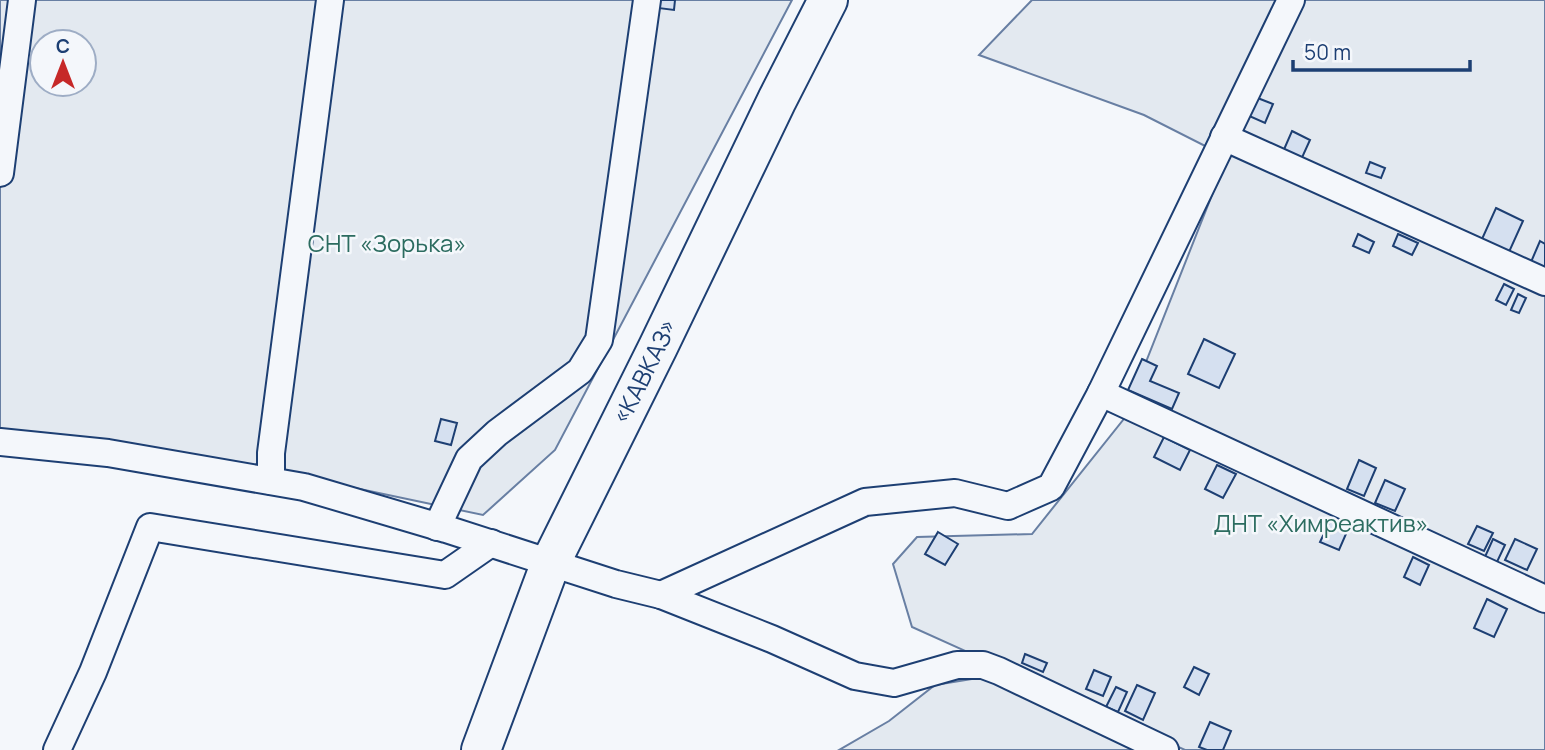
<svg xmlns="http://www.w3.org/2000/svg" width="1545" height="750" font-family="Manrope,sans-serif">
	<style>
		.green { fill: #e3e9f0; stroke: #687fa3; stroke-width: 2; fill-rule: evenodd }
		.building { fill: #d5e0f0; stroke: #1d3f73; stroke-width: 2 }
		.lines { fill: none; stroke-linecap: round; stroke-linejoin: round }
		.minor-casing { stroke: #1d3f73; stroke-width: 30 }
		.highway-casing { stroke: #1d3f73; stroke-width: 42 }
		.minor { stroke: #f4f7fb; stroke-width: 26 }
		.highway { stroke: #f4f7fb; stroke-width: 38 }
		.labels { text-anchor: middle; stroke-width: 5; stroke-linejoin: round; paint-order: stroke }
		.park-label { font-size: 24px; fill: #2c6c60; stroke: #f4f7fb }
		.street-label { font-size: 24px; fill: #1d3f73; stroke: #f4f7fb }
	</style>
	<rect width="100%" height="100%" fill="#f4f7fb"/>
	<g class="green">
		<path d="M0 0H792L555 450 483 515 284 473 0 429ZM42 42H84V84H42Z"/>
		<polygon points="1032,0 1545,0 1545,750 1185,750 912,627 893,564 917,537 1032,534 1123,420 1227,157 1144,115 979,55"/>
		<polygon points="984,677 1134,750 839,750 889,721 935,685"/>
	</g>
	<g class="building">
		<polygon points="659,0 675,0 674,10 658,8"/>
		<polygon points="1255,97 1273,104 1265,123 1247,115"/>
		<polygon points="1292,131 1310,140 1300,162 1282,154"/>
		<polygon points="1370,162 1385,168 1381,178 1366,173"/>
		<polygon points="1496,208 1523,221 1509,252 1482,239"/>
		<polygon points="1358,234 1374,242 1369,253 1353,246"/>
		<polygon points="1398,234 1418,243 1412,255 1393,246"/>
		<polygon points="1540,241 1545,244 1545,268 1531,262"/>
		<polygon points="1504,284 1514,289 1506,305 1496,300"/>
		<polygon points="1518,294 1526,298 1519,313 1511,310"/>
		<polygon points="1204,339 1235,354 1219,388 1188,374"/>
		<polygon points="1142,359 1157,366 1150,381 1179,393 1172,409 1128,390"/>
		<polygon points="441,419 457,423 451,445 435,441"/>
		<polygon points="1164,437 1190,450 1180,470 1154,457"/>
		<polygon points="1359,460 1376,468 1364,496 1347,489"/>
		<polygon points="1217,465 1236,474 1223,498 1205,489"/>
		<polygon points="1385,480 1405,489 1395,511 1375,503"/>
		<polygon points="1331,519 1349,527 1339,550 1320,542"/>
		<polygon points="1477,526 1493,533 1484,551 1468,544"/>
		<polygon points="938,532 958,544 945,565 925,554"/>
		<polygon points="1493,539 1505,545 1496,564 1484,559"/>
		<polygon points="1515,539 1537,549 1527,570 1505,560"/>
		<polygon points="1413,557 1429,565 1420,585 1404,577"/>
		<polygon points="1487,599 1507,609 1494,637 1474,628"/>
		<polygon points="1025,654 1047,663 1043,672 1022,663"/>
		<polygon points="1194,667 1209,674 1199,695 1184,687"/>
		<polygon points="1094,670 1111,677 1103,696 1086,689"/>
		<polygon points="1137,685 1155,693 1143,720 1125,711"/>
		<polygon points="1116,687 1127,692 1118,712 1106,707"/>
		<polygon points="1210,722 1231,731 1223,750 1207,750 1199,747"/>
	</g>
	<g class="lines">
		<g class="minor-casing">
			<g id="minor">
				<polyline points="1224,137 1545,282"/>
				<polyline points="0,173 22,0"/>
				<polyline points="1101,393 1545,599"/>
				<polyline points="0,442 108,453 304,487 446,529 616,584 661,595 772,639 855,676 894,683 957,665 983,665 999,671 1165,750"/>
				<polyline points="271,481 271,453 330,0"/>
				<polyline points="437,527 469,459 497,433 580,371 599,340 647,0"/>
				<polyline points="661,595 865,502 955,493 1008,506 1051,487 1101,393 1291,0"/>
				<polyline points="57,750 93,672 150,527 445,575 491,543"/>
			</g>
		</g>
		<g class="highway-casing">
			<g id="highway">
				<path id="s1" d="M481 750 551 562 658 347 777 100 828 0"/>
			</g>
		</g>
		<use href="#minor" class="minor"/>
		<use href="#highway" class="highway"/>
	</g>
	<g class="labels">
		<g class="park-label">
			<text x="387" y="252">СНТ «Зорька»</text>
			<text x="1321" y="532">ДНТ «Химреактив»</text>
		</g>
		<g class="street-label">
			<text dy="8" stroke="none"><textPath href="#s1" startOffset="413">«КАВКАЗ»</textPath></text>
		</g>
	</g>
	<g transform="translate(63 63)"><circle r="33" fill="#f4f7fb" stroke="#9eadc5" stroke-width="2"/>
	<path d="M0-5L12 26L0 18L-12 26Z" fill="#c62828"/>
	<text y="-10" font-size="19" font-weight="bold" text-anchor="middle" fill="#1d3f73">С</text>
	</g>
	<path d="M1293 60v10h177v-10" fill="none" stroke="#1d3f73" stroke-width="3.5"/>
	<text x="1304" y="60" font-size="21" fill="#1d3f73" stroke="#f4f7fb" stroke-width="5" paint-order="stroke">50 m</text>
</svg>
